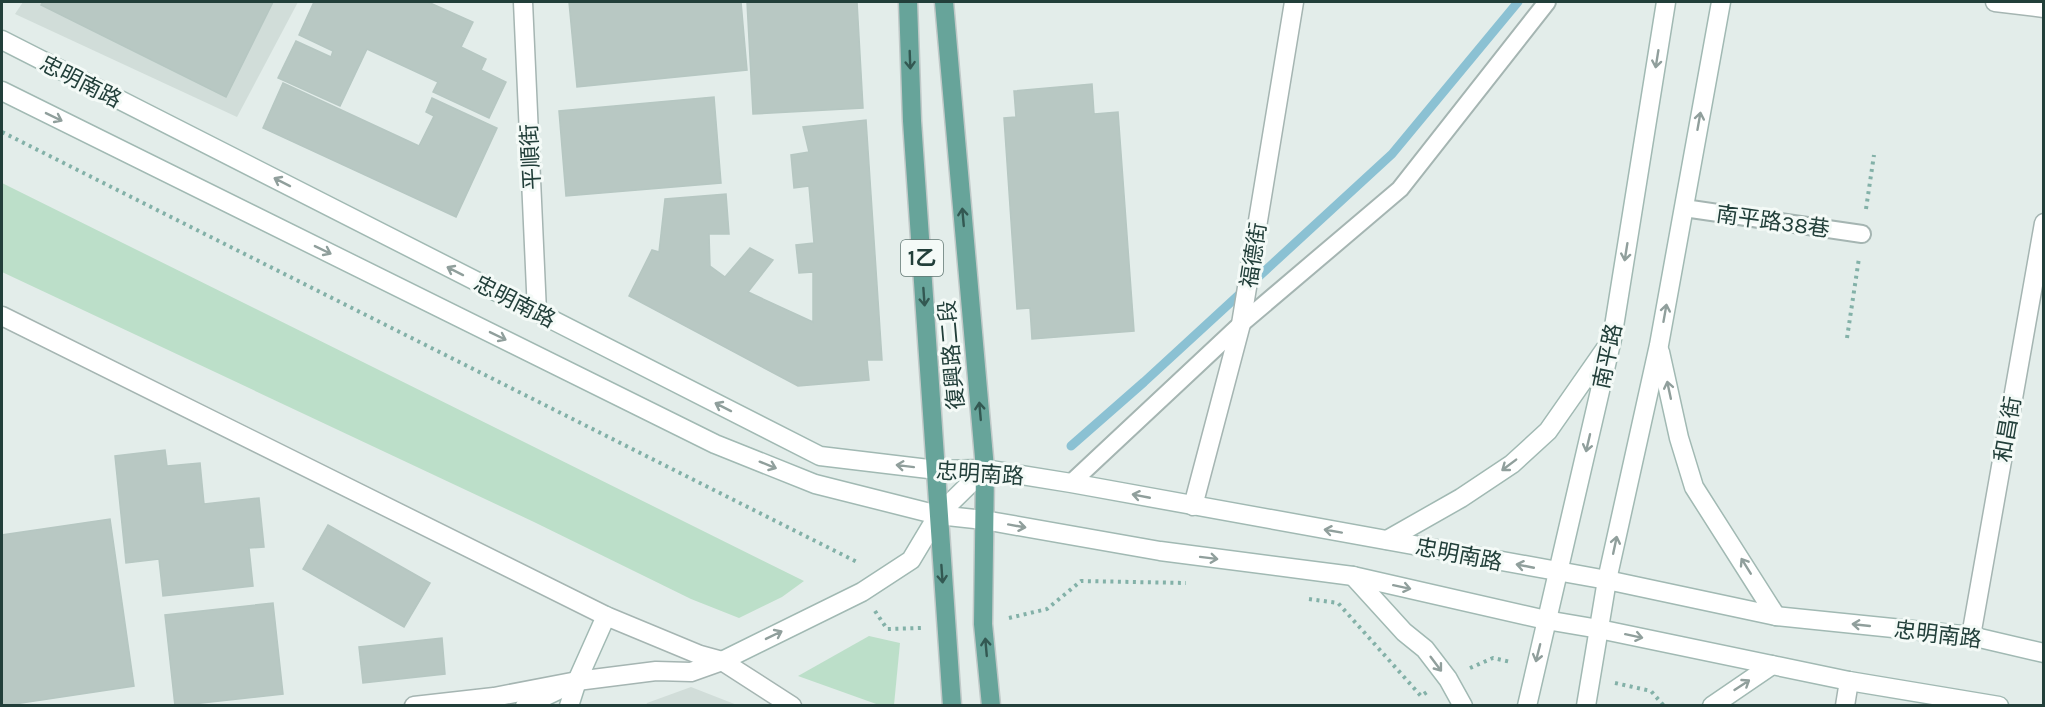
<svg xmlns="http://www.w3.org/2000/svg" width="2045" height="707" font-family="Karla,'Noto Sans TC',sans-serif">
	<style>
		.built { fill: #d1ddd9 }
		.green { fill: #bcdfc9 }
		.lines { fill: none; stroke-linecap: round; stroke-linejoin: round }
		.stream { stroke: #8bc1d3; stroke-width: 9 }
		.building { fill: #b8c8c3; stroke: #b6c7c2; stroke-width: 1.5 }
		.lane-casing { stroke: #a5b5b2; stroke-width: 20 }
		.street-casing { stroke: #a5b5b2; stroke-width: 21 }
		.secondary-casing { stroke: #a1b9b3; stroke-width: 21 }
		.primary-casing { stroke: #c1c9c8; stroke-width: 21 }
		.path { stroke: #83b1a8; stroke-width: 4; stroke-dasharray: 3 4.5; stroke-linecap: butt }
		.lane { stroke: #fff; stroke-width: 16 }
		.street { stroke: #fff; stroke-width: 18 }
		.secondary { stroke: #fff; stroke-width: 18 }
		.primary { stroke: #67a49a; stroke-width: 18 }
		.oneway { stroke: #909f9c }
		.oneway2 { stroke: #335852 }
		.labels { text-anchor: middle; stroke-width: 6; stroke-linejoin: round; paint-order: stroke }
		.shield { fill: #f4faf7; stroke: #617773; stroke-width: 1.5 }
		.shield-label { font-size: 21px; font-weight: bold; fill: #223f3a }
		.street-label { font-size: 22px; fill: #223f3a; stroke: #f4faf7 }
	</style>
	<rect width="100%" height="100%" fill="#e3edea"/>
	<g class="built">
		<polygon points="23,2 298,2 237,117 15,14"/>
		<polygon points="691,687 737,705 646,705 647,703"/>
	</g>
	<g class="green">
		<polygon points="2,183 804,581 782,597 739,618 691,599 534,522 2,272"/>
		<polygon points="869,636 900,643 894,705 879,705 798,676"/>
	</g>
	<g class="lines">
		<polyline class="stream" points="1071,446 1144,382 1392,154 1518,2"/>
	</g>
	<g class="building">
		<polygon points="43,2 273,2 226,97 41,5"/>
		<polygon points="314,2 428,2 473,22 461,47 486,59 481,70 506,82 489,118 433,92 438,82 367,49 340,106 278,78 296,41 331,57 333,51 299,35"/>
		<polygon points="569,2 741,2 747,70 577,87"/>
		<polygon points="747,2 857,2 863,108 753,114"/>
		<polygon points="283,83 419,146 434,116 426,112 432,98 497,128 456,217 263,128"/>
		<polygon points="1092,84 1094,114 1118,112 1134,331 1032,339 1030,308 1017,309 1004,118 1016,117 1014,91"/>
		<polygon points="714,97 721,183 566,196 559,111"/>
		<polygon points="866,120 882,360 867,360 869,380 798,386 629,296 652,250 659,252 665,199 726,194 729,234 709,234 710,266 725,277 750,248 773,260 748,292 813,322 813,272 799,273 796,245 814,243 809,186 794,188 791,155 809,152 803,127"/>
		<polygon points="165,450 167,466 200,463 204,504 259,498 264,547 249,548 253,586 163,596 159,559 126,563 115,456"/>
		<polygon points="110,519 134,686 2,706 2,535"/>
		<polygon points="328,525 430,583 404,627 303,569"/>
		<polygon points="273,603 283,694 175,706 165,615"/>
		<polygon points="442,638 445,674 363,683 359,647"/>
	</g>
	<g class="lines">
		<g class="lane-casing">
			<g id="lane">
				<polyline points="1684,208 1862,234"/>
				<polyline points="1071,483 1241,324 1400,189 1547,2"/>
			</g>
		</g>
		<g class="street-casing">
			<g id="street">
				<polyline points="523,2 537,312"/>
				<polyline points="1995,2 2044,8"/>
				<polyline points="2,316 606,616 700,655 722,661 792,706"/>
				<polyline points="1193,506 1241,324 1294,2"/>
				<polyline points="1971,636 2044,223"/>
				<polyline points="414,706 494,697 577,681 656,671 691,672 722,661"/>
				<polyline points="1845,706 1849,681"/>
			</g>
		</g>
		<g class="secondary-casing">
			<g id="secondary">
				<polyline points="2,40 820,456 937,470 985,469 1071,483 1607,580 1776,616 1971,636 2044,653"/>
				<polyline points="2,91 715,444 815,484 938,515 984,520 1160,551 1353,576 1546,620 1599,629 1849,681 1999,706"/>
				<polyline points="1660,352 1679,438 1694,487 1776,616"/>
				<polyline points="1387,540 1461,498 1512,464 1548,431 1606,348"/>
				<polyline points="1353,576 1404,632 1425,649 1448,679 1463,706"/>
				<polyline points="722,661 862,592 911,560 938,515 985,469"/>
				<polyline points="525,706 577,681"/>
				<polyline points="569,706 577,681 606,616"/>
				<polyline points="1527,706 1612,339 1666,2"/>
				<polyline points="1586,706 1607,580 1659,345 1721,2"/>
				<polyline points="1712,706 1772,665"/>
			</g>
		</g>
		<g class="primary-casing">
			<g id="primary">
				<polyline points="908,2 912,121 952,706"/>
				<polyline points="944,2 985,469 983,624 991,706"/>
			</g>
		</g>
		<g class="path">
			<polyline points="2,132 859,563"/>
			<polyline points="1866,209 1874,155"/>
			<polyline points="1847,338 1859,258"/>
			<polyline points="1309,599 1338,603 1421,696 1427,692"/>
			<polyline points="875,611 887,629 921,628"/>
			<polyline points="1009,618 1047,609 1081,581 1186,583"/>
			<polyline points="1470,668 1493,658 1511,662"/>
			<polyline points="1615,683 1651,691 1664,706"/>
		</g>
		<use href="#lane" class="lane"/>
		<use href="#street" class="street"/>
		<use href="#secondary" class="secondary"/>
		<use href="#primary" class="primary"/>
	</g>
	<defs><path id="oneway-shaft" d="M-6 0H5M1.5-3L5.5 0L1.5 3" fill="none" stroke-width="1.6" stroke-linecap="round" stroke-linejoin="round" transform="scale(1.5)"/></defs>
	<g class="oneway">
		<use href="#oneway-shaft" transform="translate(1657 59) rotate(99)"/>
		<use href="#oneway-shaft" transform="translate(54 117) rotate(26)"/>
		<use href="#oneway-shaft" transform="translate(1699 121) rotate(-80)"/>
		<use href="#oneway-shaft" transform="translate(282 182) rotate(-153)"/>
		<use href="#oneway-shaft" transform="translate(323 250) rotate(26)"/>
		<use href="#oneway-shaft" transform="translate(1626 252) rotate(99)"/>
		<use href="#oneway-shaft" transform="translate(455 271) rotate(-153)"/>
		<use href="#oneway-shaft" transform="translate(1665 313) rotate(-80)"/>
		<use href="#oneway-shaft" transform="translate(498 336) rotate(26)"/>
		<use href="#oneway-shaft" transform="translate(1669 390) rotate(-102)"/>
		<use href="#oneway-shaft" transform="translate(723 407) rotate(-153)"/>
		<use href="#oneway-shaft" transform="translate(1588 443) rotate(103)"/>
		<use href="#oneway-shaft" transform="translate(768 465) rotate(22)"/>
		<use href="#oneway-shaft" transform="translate(1509 465) rotate(143)"/>
		<use href="#oneway-shaft" transform="translate(905 466) rotate(-173)"/>
		<use href="#oneway-shaft" transform="translate(1141 496) rotate(-169)"/>
		<use href="#oneway-shaft" transform="translate(1017 526) rotate(10)"/>
		<use href="#oneway-shaft" transform="translate(1333 531) rotate(-170)"/>
		<use href="#oneway-shaft" transform="translate(1615 545) rotate(-78)"/>
		<use href="#oneway-shaft" transform="translate(1209 558) rotate(7)"/>
		<use href="#oneway-shaft" transform="translate(1525 566) rotate(-169)"/>
		<use href="#oneway-shaft" transform="translate(1746 566) rotate(-122)"/>
		<use href="#oneway-shaft" transform="translate(1402 587) rotate(12)"/>
		<use href="#oneway-shaft" transform="translate(1861 625) rotate(-174)"/>
		<use href="#oneway-shaft" transform="translate(774 635) rotate(-26)"/>
		<use href="#oneway-shaft" transform="translate(1634 636) rotate(12)"/>
		<use href="#oneway-shaft" transform="translate(1538 653) rotate(104)"/>
		<use href="#oneway-shaft" transform="translate(1436 664) rotate(53)"/>
		<use href="#oneway-shaft" transform="translate(1742 685) rotate(-33)"/>
	</g>
	<g class="oneway2">
		<use href="#oneway-shaft" transform="translate(910 60) rotate(88)"/>
		<use href="#oneway-shaft" transform="translate(963 217) rotate(-95)"/>
		<use href="#oneway-shaft" transform="translate(924 297) rotate(86)"/>
		<use href="#oneway-shaft" transform="translate(980 411) rotate(-95)"/>
		<use href="#oneway-shaft" transform="translate(942 574) rotate(86)"/>
		<use href="#oneway-shaft" transform="translate(986 647) rotate(-95)"/>
	</g>
	<g class="labels">
		<rect class="shield" x="901" y="240" width="42" height="36" rx="4.5"/>
		<g class="shield-label">
			<text x="922" y="265">1乙</text>
		</g>
		<g class="street-label">
			<text transform="translate(81 81) rotate(27)" y="8">忠明南路</text>
			<text transform="translate(530 157) rotate(-93)" y="8">平順街</text>
			<text transform="translate(1773 221) rotate(8)" y="8">南平路38巷</text>
			<text transform="translate(1253 255) rotate(-81)" y="8">福德街</text>
			<text transform="translate(515 301) rotate(27)" y="8">忠明南路</text>
			<text transform="translate(951 355) rotate(-95)" y="8">復興路二段</text>
			<text transform="translate(1607 356) rotate(-78)" y="8">南平路</text>
			<text transform="translate(2007 429) rotate(-80)" y="8">和昌街</text>
			<text transform="translate(980 473) rotate(4)" y="8">忠明南路</text>
			<text transform="translate(1459 554) rotate(11)" y="8">忠明南路</text>
			<text transform="translate(1938 634) rotate(7)" y="8">忠明南路</text>
		</g>
	</g>
	<rect width="2045" height="707" fill="none" stroke="#223f3a" stroke-width="6"/>
</svg>
